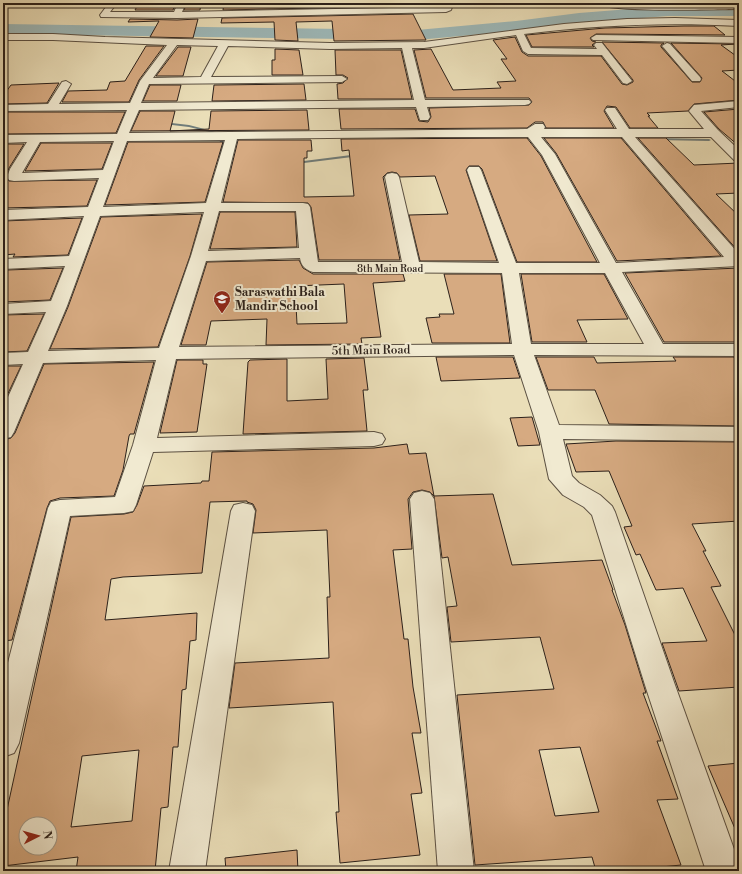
<svg xmlns="http://www.w3.org/2000/svg" width="742" height="874" font-family="'Libre Bodoni',serif">
	<style>
		.lines { fill: none; stroke-linecap: round; stroke-linejoin: round }
		.stream { fill: #6f7c7a; fill-rule: evenodd }
		.river { fill: #9db9ba; fill-rule: evenodd }
		.building { fill: #d6aa81; stroke: #2b201a; fill-rule: evenodd }
		.minor-casing { stroke: #5b5042; stroke-width: 2 }
		.minor { fill: #f1ead1; fill-rule: evenodd }
		.labels { text-anchor: middle; stroke-width: 4; stroke-linejoin: round; paint-order: stroke }
		.far-street-label { font-size: 10px; fill: #2b201a; stroke: #f1ead1 }
		.poi-label { font-size: 12px; font-weight: bold; fill: #2b201a; stroke: #f1ead1; text-anchor: start }
		.street-label { font-size: 12px; fill: #2b201a; stroke: #f1ead1 }
	</style>
	<rect width="100%" height="100%" fill="#eadeb8"/>
	<filter id="stains"><feTurbulence type="fractalNoise" baseFrequency=".005" numOctaves="4"/><feColorMatrix values="0 0 0 0 .2 0 0 0 0 .09 0 0 0 0 .02 0 0 0 .5 -.17"/></filter>
	<radialGradient id="worn" r=".72"><stop offset=".6" stop-color="#630" stop-opacity="0"/><stop offset="1" stop-color="#630" stop-opacity=".3"/></radialGradient>
	<g class="lines">
		<g class="stream">
			<polygon points="163,122 189,125 220,133 218,134 189,127 164,124 162,123"/>
			<polygon points="222,137 224,138 223,160 221,161 219,160 220,138"/>
			<polygon points="657,138 709,139 711,140 709,141 656,140 655,139"/>
			<polygon points="359,154 360,154 360,156 296,164 294,163 296,162"/>
		</g>
		<polygon class="river" points="668,6 739,6 739,16 668,16 579,23 516,31 417,40 3,34 3,24 417,30 516,21 579,13"/>
	</g>
	<g class="building">
		<polygon points="139,3 176,3 173,10 135,10"/>
		<polygon points="187,3 201,3 200,10 184,10"/>
		<polygon points="224,3 362,3 361,5 407,4 409,6 223,10"/>
		<polygon points="413,14 426,40 334,41 332,21 296,22 298,41 275,40 274,22 221,23 222,18"/>
		<polygon points="130,19 177,20 198,19 193,38 150,37 159,21 128,22"/>
		<polygon points="684,26 714,26 725,35 596,34 590,38 592,41 596,42 592,45 594,47 532,47 526,35 605,28"/>
		<polygon points="515,37 522,52 528,56 601,56 622,84 627,85 633,82 633,80 602,42 664,43 661,45 661,47 692,82 700,82 702,78 671,43 736,44 721,45 739,58 739,70 722,71 739,84 739,100 694,104 688,111 647,113 650,116 648,116 658,128 630,128 616,107 607,106 604,111 614,128 546,128 543,122 535,122 527,128 341,129 339,109 415,109 419,121 428,122 431,117 429,108 529,105 532,102 529,98 426,98 414,50 431,49 453,90 501,88 497,82 516,81 501,59 507,59 493,40"/>
		<polygon points="146,46 164,46 139,80 129,102 62,102 68,91 107,90 110,82 125,81"/>
		<polygon points="178,47 191,47 183,76 156,76"/>
		<polygon points="275,49 299,50 303,75 272,75 272,60 275,60"/>
		<polygon points="335,50 401,50 412,99 338,99 337,84 343,83 348,78 343,75 336,75"/>
		<polygon points="59,83 47,103 3,104 3,96 11,85"/>
		<polygon points="304,84 306,100 212,101 214,85"/>
		<polygon points="150,85 181,85 177,101 143,101"/>
		<polygon points="739,109 739,146 719,129 704,112"/>
		<polygon points="307,110 309,130 131,131 140,111 175,111 170,131 209,129 211,111"/>
		<polygon points="3,112 125,112 116,133 3,134"/>
		<polygon points="527,138 541,156 597,262 517,262 482,169 479,166 469,166 466,170 497,261 420,261 409,215 448,214 435,176 400,177 397,173 392,172 387,173 383,177 400,260 319,260 311,207 308,203 223,202 238,140 311,140 312,151 307,151 307,158 304,158 304,197 354,196 349,150 342,151 341,139"/>
		<polygon points="544,138 621,138 721,256 617,261 556,153"/>
		<polygon points="638,138 666,138 694,165 739,163 739,193 716,194 739,216 739,252"/>
		<polygon points="128,142 223,142 205,202 105,205"/>
		<polygon points="41,143 112,143 102,169 25,171"/>
		<polygon points="3,144 24,144 9,168 6,176 9,181 97,180 87,206 3,208"/>
		<polygon points="220,212 295,212 297,247 210,249"/>
		<polygon points="202,214 190,256 158,347 50,349 68,307 101,217"/>
		<polygon points="82,218 68,255 13,257 15,254 3,255 3,221"/>
		<path d="M299 260 303 268 313 274H403L405 281 373 283 381 337 361 338 362 344 266 345 267 319 211 321 206 345H181L207 262ZM344 284 347 323 297 324 295 286Z"/>
		<polygon points="63,268 50,300 3,302 3,278 7,270"/>
		<polygon points="739,268 739,342 664,342 625,273"/>
		<polygon points="444,274 501,274 510,343 432,343 426,318 440,317 439,314 454,314"/>
		<polygon points="521,274 604,274 628,319 577,320 587,342 532,342"/>
		<polygon points="44,314 27,351 3,352 3,315"/>
		<polygon points="436,357 513,357 520,378 441,381"/>
		<polygon points="536,357 594,357 597,363 676,361 673,357 734,357 739,366 739,426 609,424 595,390 548,390"/>
		<polygon points="364,358 368,390 363,390 367,431 243,434 248,362 250,360 287,359 287,401 328,399 326,359"/>
		<polygon points="177,360 203,360 203,364 207,364 197,432 160,433"/>
		<polygon points="154,362 134,434 130,434 129,436 123,470 114,496 60,498 50,501 47,508 12,640 3,641 3,440 11,438 15,433 44,364"/>
		<polygon points="3,366 21,366 3,404"/>
		<polygon points="532,417 540,445 518,446 510,418"/>
		<polygon points="616,441 739,442 739,521 692,524 706,551 703,551 721,586 711,587 739,643 739,687 679,691 662,643 707,641 683,588 656,590 640,554 636,555 624,527 632,526 609,471 576,472 566,444"/>
		<path d="M407 444 409 454 426 453 434 496 430 492 422 490 413 492 408 499 412 549 393 550 404 639H408L413 687 421 733H412L422 793 411 794 420 855 340 863 336 812H339L333 702 229 708 235 663 329 658 327 597H330L327 530 253 533 256 510 253 504 247 502V501L210 502 202 573 123 577 111 579 105 620 197 613 196 640 190 641 186 689 182 690 178 747H173L168 807 161 808 155 871H76L78 857 3 866V828L71 517 124 514 133 512 137 505 144 486 201 483 202 481H209L212 452 374 448ZM139 750 132 821 71 827 82 756ZM26 824H50V848H26Z"/>
		<path d="M493 494 512 565 602 560 613 590H612L625 625 646 693H643L661 741H657L678 799 657 800 681 865 622 871H596L592 857 475 865 457 695 554 689 540 637 451 642 447 607 457 606 448 557 442 558 434 496ZM580 747 599 812 555 816 539 750Z"/>
		<polygon points="739,763 739,838 708,766"/>
		<polygon points="297,850 298,871 226,871 225,858"/>
	</g>
	<g class="lines">
		<g class="minor-casing">
			<g id="minor">
				<polygon points="109,3 117,3 110,12 174,12 178,3 186,3 182,12 443,7 445,3 568,3 564,6 452,7 451,10 446,12 177,18 101,17 100,15"/>
				<path d="M596 3H739V9C718 9 606 13 596 3Z"/>
				<path d="M675 18 739 20V26C665 22 597 25 524 34L531 48 597 49 594 45 596 43H602L632 81 627 84 623 83 602 55 528 54 523 51 516 35 424 48H412L425 100H529L531 102 529 104 525 105 427 107 430 117 428 120H420L416 107 139 110 129 133 527 129 535 124H543L545 127 544 129H617L605 110 607 108H615L629 129H704L689 111 694 105 739 101V107L701 111 718 130 739 150V161L734 160 711 137H635L739 254V266L622 272 663 344H739V356L534 355 559 425 739 427V441L563 439 572 476 579 483 600 495 612 506 615 512 675 685 739 863V871H706L645 685 592 515 584 507 563 495 549 479 539 432 514 355 176 359 157 438 374 432 382 434 385 439 382 444 374 446 153 452 136 505 133 511 124 513 70 516 19 743 14 753 3 757V682L48 508 51 502 60 500 115 497 133 445 156 360 43 363 14 432 11 437 3 439V408L23 364 3 365V353L28 352 46 312 3 314V304L51 301 65 266 3 269V259L69 256 84 216 3 220V210L88 207 99 178 14 181 9 180 7 177 10 169 27 142 3 143V135L117 134 127 110 3 111V105L48 104 62 82 66 81 71 84 59 104 130 103 140 81 167 45 53 40H3V34H53L105 37 330 43 424 42 564 24 627 19ZM177 45 218 46 201 77 153 78ZM228 46 330 49 402 48 414 100 141 103 149 84 342 82 347 79 342 76 211 77ZM429 137H528L542 155 600 263H516L481 170 479 167H469L467 170 499 263 419 262 399 177 397 174 392 173 387 174 385 177 402 262H318L310 207 308 204 303 203H221L237 139ZM541 137H622L724 257 616 263 555 154ZM225 140 206 203 103 207 127 141ZM114 141 103 170 22 173 40 142ZM219 211H296L299 248 208 251ZM204 212 191 256 159 348 48 351 67 306 100 216ZM300 258C301 266 306 270 313 272L502 273 512 344 179 347 206 261ZM519 273H605L644 344H531Z"/>
				<polygon points="596,35 739,37 739,43 593,40 591,38"/>
				<polygon points="667,43 670,44 700,77 701,79 700,81 692,81 664,48 662,46"/>
				<polygon points="422,491 430,493 434,499 474,871 438,871 410,499 414,493"/>
				<polygon points="243,503 252,505 255,511 205,871 169,871 231,511 234,505"/>
			</g>
		</g>
		<use href="#minor" class="minor"/>
	</g>
	<defs>
		<g id="school-pin" transform="scale(0.9)"><path d="M0 17L-7.5 6A9.5 9.5 0 1 1 7.5 6Z" fill="#8f2418" stroke="#f1ead1"/><path d="M0-5L7-2L0 1L-7-2ZM-4 1L0 2.5L4 1V4Q0 6-4 4Z" fill="#fff"/></g>
	</defs>
	<g fill-rule="evenodd">
		<use href="#school-pin" x="222" y="299"/>
	</g>
	<g class="labels">
		<g class="far-street-label">
			<text x="390" y="272">8th Main Road</text>
		</g>
		<g class="poi-label">
			<text x="235" y="296">Saraswathi Bala<tspan x="235" dy="14">Mandir School</tspan></text>
		</g>
		<g class="street-label">
			<text transform="translate(371 350) rotate(-1)" y="4">5th Main Road</text>
		</g>
	</g>
	<rect width="742" height="874" fill="none" stroke="#eadeb8" stroke-width="16"/>
	<rect x="4" y="4" width="734" height="866" fill="none" stroke="#2b201a" stroke-width="2"/>
	<rect x="8" y="8" width="726" height="858" fill="none" stroke="#2b201a"/>
	<g transform="translate(38 836) rotate(84)"><circle r="19" fill="#f1ead1" stroke="#a29988"/>
	<path d="M0-3L7 15L0 10L-7 15Z" fill="#8f2418"/>
	<text y="-6" font-size="11" font-weight="bold" text-anchor="middle" fill="#2b201a">N</text>
	</g>
	<rect width="100%" height="100%" filter="url(#stains)"/>
	<rect width="100%" height="100%" fill="url(#worn)"/>
</svg>
